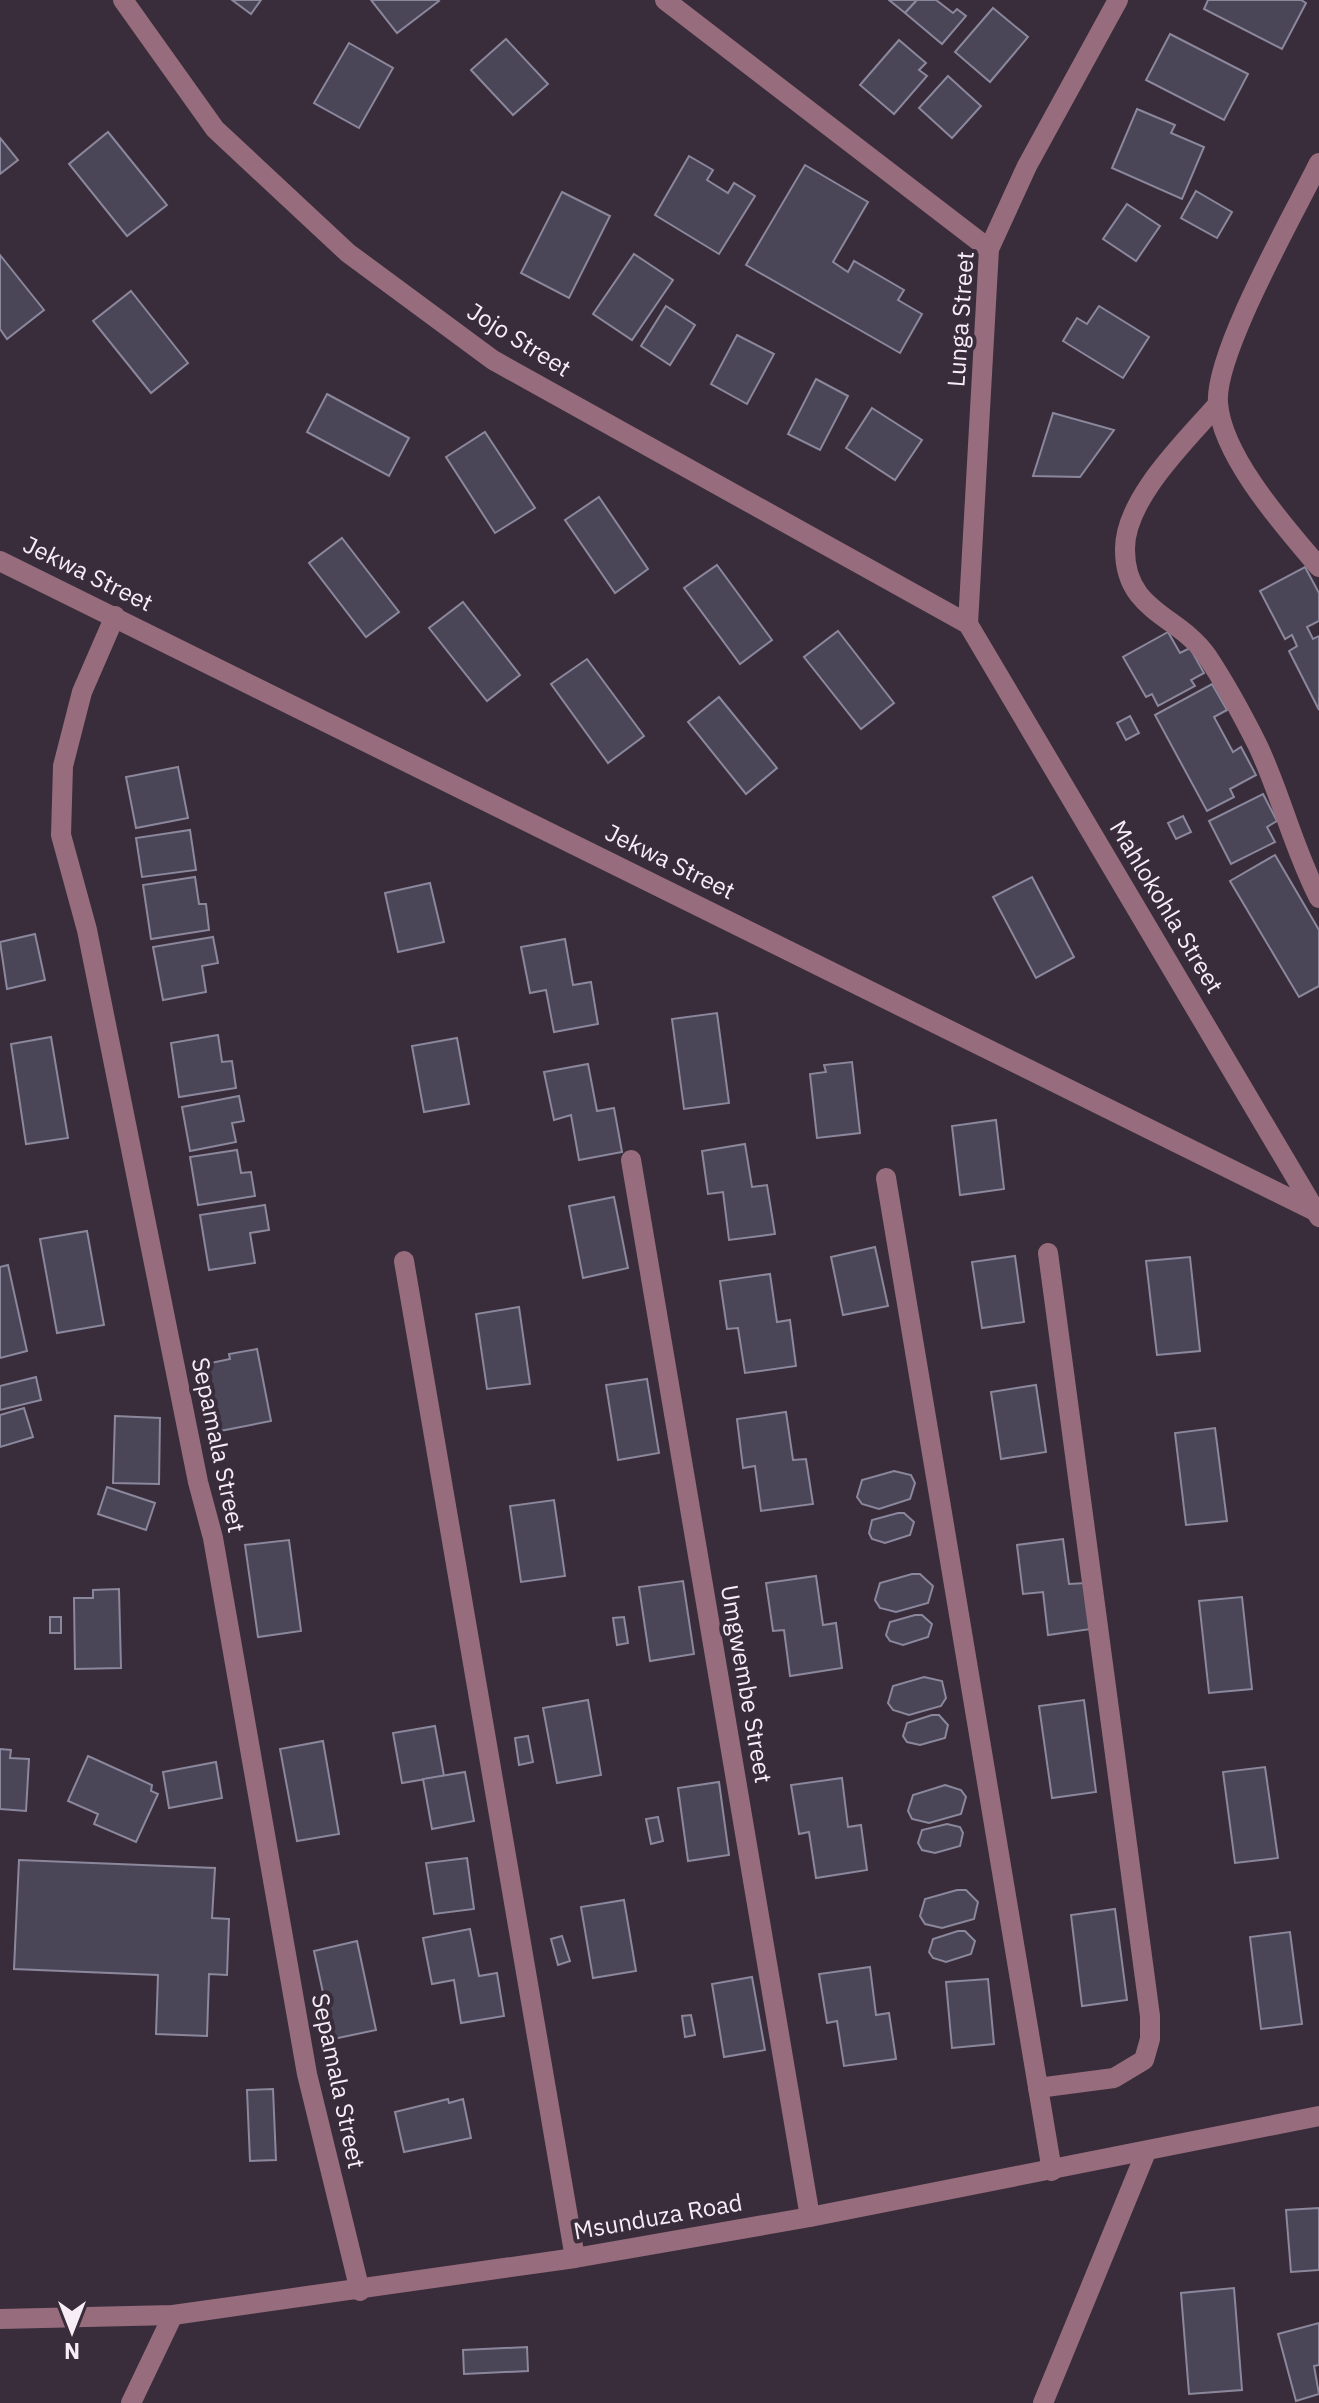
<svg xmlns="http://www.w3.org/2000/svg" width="1319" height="2403" font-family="'IBM Plex Sans',sans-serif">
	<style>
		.building { fill: #4a4658; stroke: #8b879c; stroke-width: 2 }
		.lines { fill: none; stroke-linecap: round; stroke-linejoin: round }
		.minor { stroke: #976d7d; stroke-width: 20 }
		.labels { text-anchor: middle; stroke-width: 8; stroke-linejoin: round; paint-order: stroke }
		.street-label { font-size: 24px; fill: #f6edf7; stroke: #3a2d3b }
	</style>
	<rect width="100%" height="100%" fill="#3a2d3b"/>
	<g class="building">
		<polygon points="232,0 261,0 251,14"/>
		<polygon points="371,0 438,0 439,1 397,33"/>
		<polygon points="889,0 917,0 905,13"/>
		<polygon points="917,0 936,0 953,13 957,9 966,16 942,44 905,13"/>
		<polygon points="1208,0 1301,0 1306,3 1282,49 1204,9"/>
		<polygon points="993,8 1028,37 990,82 955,52"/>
		<polygon points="1170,34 1248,74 1224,120 1146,80"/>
		<polygon points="506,39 548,84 513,115 471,70"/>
		<polygon points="899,40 926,63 919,70 927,76 894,114 860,85"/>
		<polygon points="349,43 393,68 359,128 314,103"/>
		<polygon points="948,76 981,106 952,138 919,108"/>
		<polygon points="1137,109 1175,125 1171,133 1204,147 1182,199 1112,168"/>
		<polygon points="108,132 167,205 127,236 69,164"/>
		<polygon points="0,138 18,160 0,174"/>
		<polygon points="689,156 713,170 707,180 728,193 734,183 755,196 719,254 655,215"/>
		<polygon points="805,165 868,202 833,262 848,272 854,261 904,290 898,300 922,314 900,353 746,265"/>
		<polygon points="1196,191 1232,212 1217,238 1181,218"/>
		<polygon points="562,192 610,216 569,298 521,273"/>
		<polygon points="1127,204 1160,226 1136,261 1103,239"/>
		<polygon points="634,254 673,280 632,340 593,314"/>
		<polygon points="0,255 44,310 7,339 0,329"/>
		<polygon points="131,291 188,363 151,393 93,321"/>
		<polygon points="666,306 695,325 670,365 641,346"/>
		<polygon points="1099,306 1149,337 1123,378 1063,341 1077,318 1087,324"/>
		<polygon points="737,335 774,354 747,404 711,384"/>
		<polygon points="816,379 848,396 820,450 788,434"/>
		<polygon points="327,394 409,438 389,476 307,432"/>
		<polygon points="872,408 922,440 895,480 846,448"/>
		<polygon points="1053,413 1114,430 1080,477 1033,476"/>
		<polygon points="485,432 535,508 495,533 446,457"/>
		<polygon points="599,497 648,569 615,593 565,520"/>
		<polygon points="342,538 399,612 366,637 309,563"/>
		<polygon points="717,565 772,640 740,664 684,588"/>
		<polygon points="1305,567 1319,593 1319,621 1307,627 1313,639 1319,636 1319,710 1289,651 1297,646 1292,635 1285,639 1260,591"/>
		<polygon points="463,602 520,675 487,701 429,628"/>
		<polygon points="838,631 894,703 861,729 804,657"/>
		<polygon points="1168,632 1180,653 1190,648 1204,673 1191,680 1195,686 1158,706 1152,694 1146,697 1123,657"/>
		<polygon points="587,659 644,736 608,763 551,684"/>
		<polygon points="1212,684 1227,710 1214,717 1233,752 1241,747 1256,775 1230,789 1234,797 1207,811 1155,715"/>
		<polygon points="719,697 777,768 746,794 688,722"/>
		<polygon points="1130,716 1139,733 1126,740 1117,723"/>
		<polygon points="178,767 188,818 136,828 126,777"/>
		<polygon points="1263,794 1277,821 1267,827 1275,842 1231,864 1209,821"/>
		<polygon points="1183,816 1191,832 1176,839 1168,823"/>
		<polygon points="190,830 196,870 142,877 136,838"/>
		<polygon points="1275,855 1319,930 1319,986 1299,997 1230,881"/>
		<polygon points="195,877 199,904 206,904 209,930 151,939 143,885"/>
		<polygon points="1032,877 1074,957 1036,978 993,897"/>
		<polygon points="430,883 444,942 398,952 385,893"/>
		<polygon points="35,934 45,980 7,989 0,942"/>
		<polygon points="213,937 218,963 202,966 206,992 163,1000 153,947"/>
		<polygon points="565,939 573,985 591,982 598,1024 554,1032 546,990 530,993 521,947"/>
		<polygon points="717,1013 729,1103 684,1109 672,1019"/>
		<polygon points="218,1035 222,1062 232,1061 236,1088 179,1097 171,1043"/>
		<polygon points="51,1037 68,1138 26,1144 11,1044"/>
		<polygon points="457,1038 469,1104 424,1112 412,1046"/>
		<polygon points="852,1062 860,1133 817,1138 810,1074 826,1072 824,1065"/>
		<polygon points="588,1064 597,1111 614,1108 622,1152 579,1160 571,1115 554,1120 544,1072"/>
		<polygon points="239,1096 244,1121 232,1123 236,1142 190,1151 182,1107"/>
		<polygon points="996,1120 1004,1189 960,1195 952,1126"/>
		<polygon points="745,1144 752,1187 767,1185 775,1234 729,1240 723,1192 708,1194 702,1151"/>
		<polygon points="237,1150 241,1173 251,1172 255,1196 198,1205 190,1157"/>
		<polygon points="614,1197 628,1268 583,1278 569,1206"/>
		<polygon points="265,1205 269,1230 250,1233 255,1263 209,1270 200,1215"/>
		<polygon points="87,1231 104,1325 57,1333 40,1239"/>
		<polygon points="875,1247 888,1306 843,1315 831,1257"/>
		<polygon points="1015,1256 1024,1322 982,1328 972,1262"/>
		<polygon points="1190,1257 1200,1351 1157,1355 1146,1261"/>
		<polygon points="8,1265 27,1351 0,1358 0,1267"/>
		<polygon points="770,1274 777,1322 790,1320 796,1366 745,1373 738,1328 727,1329 720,1281"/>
		<polygon points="519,1307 530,1384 487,1389 476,1314"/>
		<polygon points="257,1349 271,1421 220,1431 206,1364 230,1359 229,1354"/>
		<polygon points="36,1377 41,1400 0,1410 0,1386"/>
		<polygon points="647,1379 659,1453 618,1460 606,1385"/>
		<polygon points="1036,1385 1046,1452 1001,1459 991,1392"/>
		<polygon points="24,1408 33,1437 0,1447 0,1415"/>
		<polygon points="786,1412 793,1460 806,1459 813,1504 761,1511 755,1466 743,1468 737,1419"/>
		<polygon points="115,1416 160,1418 159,1484 113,1483"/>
		<polygon points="1215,1428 1227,1521 1186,1525 1175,1433"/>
		<polygon points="894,1471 911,1475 915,1483 910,1499 879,1509 862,1504 857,1497 862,1480"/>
		<polygon points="107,1487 155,1503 146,1530 98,1514"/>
		<polygon points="554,1500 565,1576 521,1582 510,1506"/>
		<polygon points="898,1513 904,1513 914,1522 910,1535 885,1543 872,1539 869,1533 872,1520"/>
		<polygon points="1063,1539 1069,1584 1086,1583 1091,1629 1048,1635 1043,1592 1023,1594 1017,1545"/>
		<polygon points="289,1540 301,1631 258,1637 245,1545"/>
		<polygon points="912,1574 920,1574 933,1586 928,1603 896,1612 880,1608 875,1600 880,1583"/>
		<polygon points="816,1576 823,1625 836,1623 842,1668 790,1676 784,1630 773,1631 766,1583"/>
		<polygon points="683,1581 694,1654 650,1661 639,1587"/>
		<polygon points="119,1589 121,1668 75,1669 74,1598 93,1598 93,1590"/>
		<polygon points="1242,1597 1252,1689 1209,1693 1199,1601"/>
		<polygon points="915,1615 922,1615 932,1624 928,1637 903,1645 890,1641 886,1635 890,1622"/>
		<rect x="50" y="1617" width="11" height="16"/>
		<polygon points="624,1617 628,1643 617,1645 613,1618"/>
		<polygon points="924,1677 942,1681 946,1698 941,1706 909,1715 893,1710 888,1703 893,1686"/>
		<polygon points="588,1700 601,1775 557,1783 543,1708"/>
		<polygon points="1084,1700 1096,1792 1052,1798 1039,1706"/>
		<polygon points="932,1715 939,1715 948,1725 945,1738 920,1745 907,1742 903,1736 907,1723"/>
		<polygon points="435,1726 444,1776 402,1783 393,1733"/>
		<polygon points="528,1736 533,1762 519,1765 515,1738"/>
		<polygon points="323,1741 339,1834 297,1841 280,1749"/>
		<polygon points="0,1749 11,1750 10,1758 29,1759 26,1811 0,1809"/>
		<polygon points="88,1756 152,1785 151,1791 158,1794 136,1842 94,1824 98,1814 68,1801"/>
		<polygon points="216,1762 222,1798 169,1808 163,1772"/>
		<polygon points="1265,1767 1278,1858 1235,1863 1223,1772"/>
		<polygon points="465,1772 474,1821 432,1829 423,1779"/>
		<polygon points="842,1778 848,1827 861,1825 867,1870 816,1878 809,1832 799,1834 791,1785"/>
		<polygon points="719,1782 729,1855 688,1861 678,1788"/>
		<polygon points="945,1785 961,1790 966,1797 961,1814 929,1823 912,1819 908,1811 913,1795"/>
		<polygon points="658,1817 663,1841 651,1844 646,1819"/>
		<polygon points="947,1824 960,1827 963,1833 960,1846 935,1853 922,1850 918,1843 922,1830"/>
		<polygon points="467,1858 474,1909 434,1914 426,1863"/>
		<polygon points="19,1860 215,1868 212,1918 229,1919 227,1975 209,1974 207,2036 156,2034 158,1975 14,1969"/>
		<polygon points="957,1890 966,1890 978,1902 974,1919 942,1928 925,1924 920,1916 925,1899"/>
		<polygon points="624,1900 636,1971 593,1978 581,1907"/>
		<polygon points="1115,1909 1127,2000 1082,2006 1071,1915"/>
		<polygon points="470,1929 479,1976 497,1973 504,2016 461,2023 454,1980 432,1984 423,1938"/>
		<polygon points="958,1931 965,1931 975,1941 971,1954 946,1962 933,1958 929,1952 933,1939"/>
		<polygon points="1290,1932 1302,2024 1261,2029 1250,1937"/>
		<polygon points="562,1936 570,1961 558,1965 551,1939"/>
		<polygon points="357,1941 376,2030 333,2039 314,1951"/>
		<polygon points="870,1967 876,2015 889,2013 896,2059 844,2066 837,2021 827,2023 819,1974"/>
		<polygon points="752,1977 765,2050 724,2057 712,1984"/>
		<polygon points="988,1979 994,2044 952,2048 946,1982"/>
		<polygon points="691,2015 695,2035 685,2037 682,2016"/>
		<polygon points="273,2089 276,2160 250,2161 247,2090"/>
		<polygon points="448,2099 449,2103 463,2099 471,2138 404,2152 395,2112"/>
		<polygon points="1319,2208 1319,2270 1291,2272 1286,2210"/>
		<polygon points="1234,2288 1242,2390 1189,2394 1181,2293"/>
		<polygon points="1319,2323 1319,2365 1314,2366 1319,2394 1296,2401 1278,2334"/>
		<polygon points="527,2347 528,2371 464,2374 463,2350"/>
	</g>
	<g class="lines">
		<g class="minor">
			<polyline points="123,0 215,129 348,253 493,360 968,624 1319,1217"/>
			<polyline points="665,0 989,249"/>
			<path d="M1319 163C1294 214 1214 354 1218 403 1222 457 1285 527 1319 567"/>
			<path d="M1218 404C1187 440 1124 499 1125 550 1125 612 1179 615 1207 656 1225 683 1243 716 1258 746 1281 795 1294 850 1319 898"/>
			<polyline points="0,561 1315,1211"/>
			<polyline points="115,616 82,692 63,766 61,835 87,930 198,1482 213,1538 307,2074 360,2291"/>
			<polyline points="968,624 989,249 1027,166 1118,0"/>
			<polyline points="631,1160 810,2217"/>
			<polyline points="886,1178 1052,2171"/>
			<polyline points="404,1261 575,2258"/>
			<polyline points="1038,2088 1114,2078 1144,2060 1150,2039 1150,2016 1048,1253"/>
			<polyline points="0,2319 173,2315 575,2258 810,2217 1319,2116"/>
			<polyline points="131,2403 173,2315"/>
			<polyline points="1043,2403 1146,2152"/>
		</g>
	</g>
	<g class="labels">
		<g class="street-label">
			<text transform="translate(961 319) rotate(-86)" y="8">Lunga Street</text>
			<text transform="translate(519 340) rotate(32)" y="8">Jojo Street</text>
			<text transform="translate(88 574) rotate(26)" y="8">Jekwa Street</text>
			<text transform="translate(670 862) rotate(26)" y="8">Jekwa Street</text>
			<text transform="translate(1166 907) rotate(59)" y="8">Mahlokohla Street</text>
			<text transform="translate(218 1445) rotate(78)" y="8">Sepamala Street</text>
			<text transform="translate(746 1684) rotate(80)" y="8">Umgwembe Street</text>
			<text transform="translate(338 2081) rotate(78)" y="8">Sepamala Street</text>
			<text transform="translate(658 2217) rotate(-10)" y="8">Msunduza Road</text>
		</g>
	</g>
	<g transform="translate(72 2331) rotate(180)" stroke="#3a2d3b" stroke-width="6" paint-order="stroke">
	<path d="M0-6L14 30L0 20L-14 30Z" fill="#f6edf7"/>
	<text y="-12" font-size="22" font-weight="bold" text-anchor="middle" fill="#f6edf7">N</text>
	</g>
</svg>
